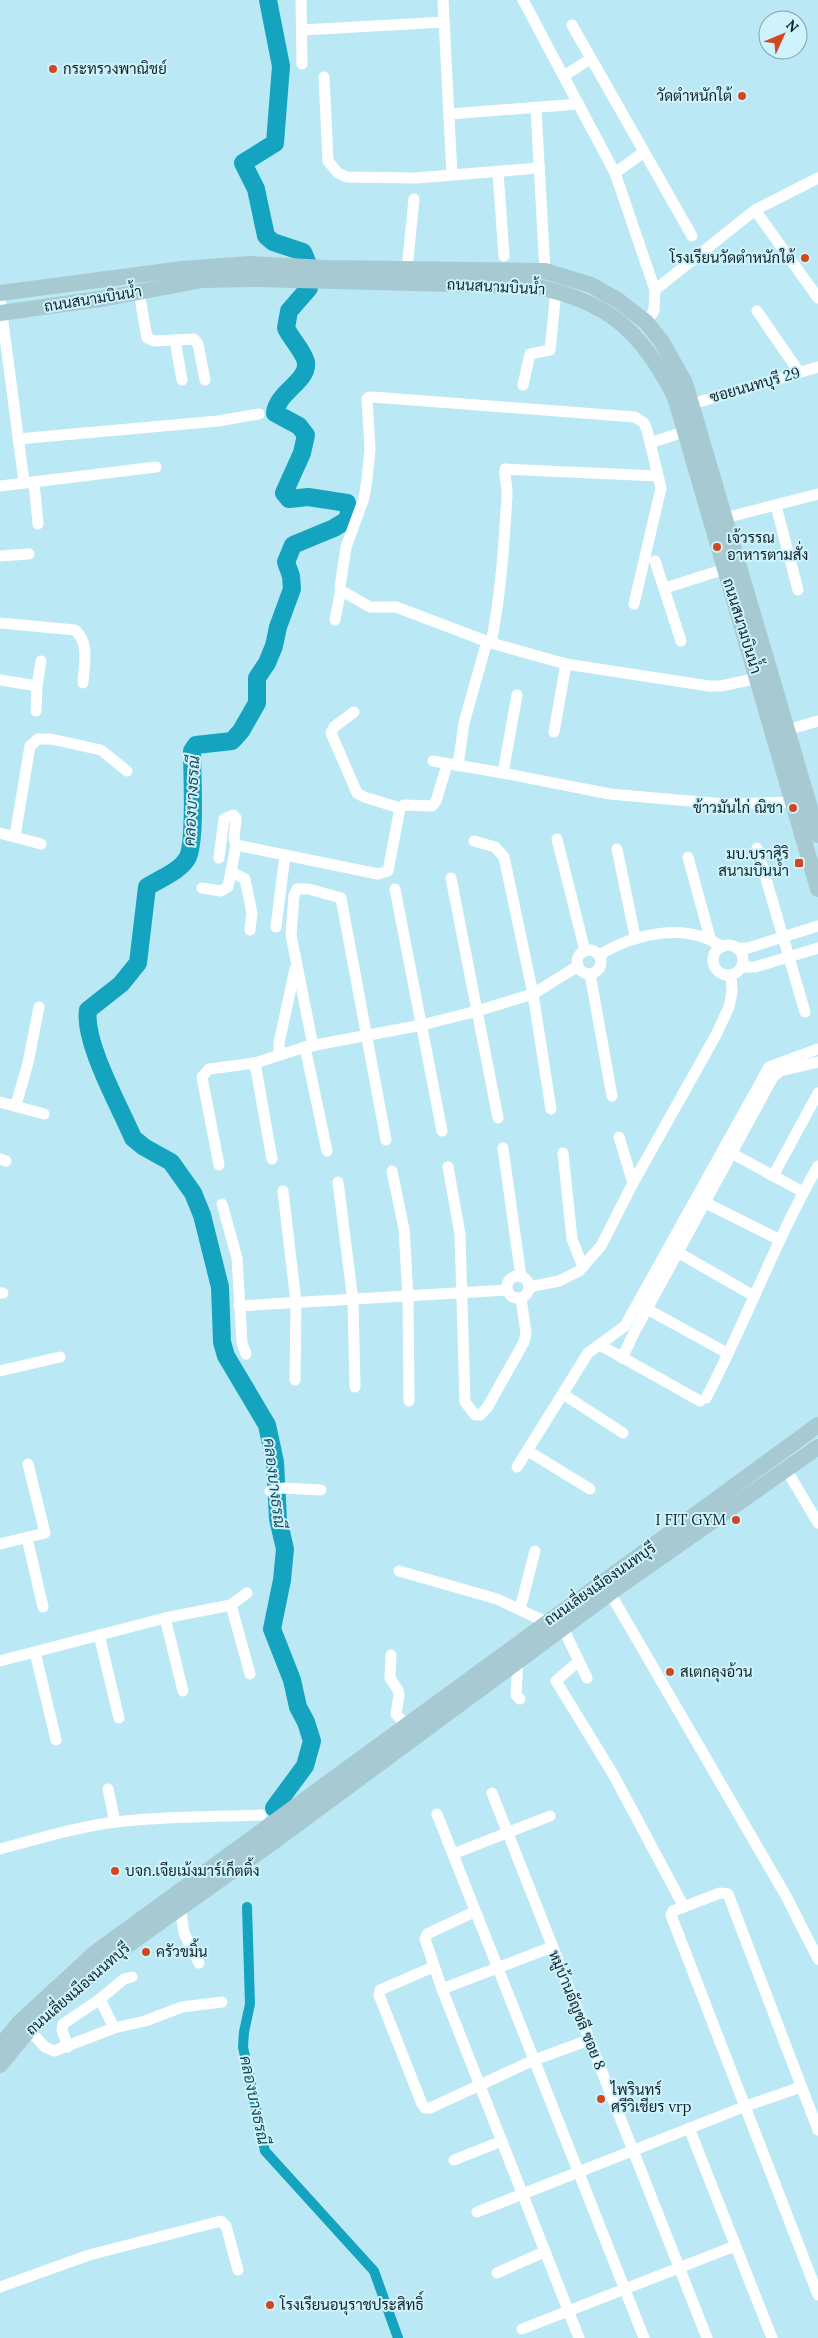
<svg xmlns="http://www.w3.org/2000/svg" width="818" height="2338" font-family="Lora,Sarabun,serif">
	<style>
		.lines { fill: none; stroke-linecap: round; stroke-linejoin: round }
		.canal { stroke: #14a4c0; stroke-width: 10 }
		.river { stroke: #14a4c0; stroke-width: 18 }
		.street { stroke: #fff; stroke-width: 11 }
		.secondary { stroke: #a7c9d1; stroke-width: 16 }
		.poi-dot { fill: #d1481f; stroke: #cff3fd; stroke-width: 2 }
		.labels { text-anchor: middle; stroke-width: 4; stroke-linejoin: round; paint-order: stroke }
		.poi-label { font-size: 15px; fill: #122428; stroke: #cff3fd; text-anchor: start }
		.street-label { font-size: 15px; fill: #122428; stroke: #cff3fd }
		.water-label { font-size: 16px; font-style: italic; fill: #164b57; stroke: #cff3fd }
	</style>
	<rect width="100%" height="100%" fill="#bae8f4"/>
	<g class="lines">
		<polyline class="canal" points="247,1907 250,2004 244,2032 243,2047 265,2151 374,2271 398,2338"/>
		<path class="river" d="M268 0 281 66 275 143 243 163 256 189 266 236 273 242 303 252 308 264 309 288 289 311 286 328C291 339 303 350 306 362 309 381 277 392 275 413L299 426 306 435 302 453 284 493 289 499 308 497 347 503 349 513 347 520 334 528 293 545 286 562 291 576 292 589 278 627 274 646 267 663 257 678V703L241 731 232 741 196 745 192 751C192 775 196 837 188 857 181 871 159 879 147 887L138 963 121 984 88 1010C83 1042 120 1107 133 1138L144 1147 171 1162 193 1193 202 1215 220 1287 222 1342 226 1356 267 1425 275 1462 278 1519 285 1549 282 1580 272 1629 292 1680 298 1707 306 1722 312 1741 305 1766 274 1808"/>
		<g class="street">
			<polyline points="301,0 302,64"/>
			<polyline points="443,0 452,175"/>
			<polyline points="523,0 615,173 655,290 654,311 646,322"/>
			<polyline points="572,25 692,236"/>
			<polyline points="302,30 444,22"/>
			<polyline points="564,76 590,59"/>
			<polyline points="324,77 328,161 338,173 347,177 416,178 539,168"/>
			<polyline points="536,109 545,271"/>
			<polyline points="450,114 579,104"/>
			<polyline points="498,172 504,256"/>
			<polyline points="615,173 644,152"/>
			<polyline points="755,210 818,298"/>
			<polyline points="407,269 414,199"/>
			<polyline points="655,290 755,210 818,178"/>
			<polyline points="139,292 147,338 154,341 194,339 198,344 205,380"/>
			<polyline points="0,299 24,482"/>
			<polyline points="757,311 799,372"/>
			<polyline points="175,340 182,380"/>
			<polyline points="523,385 530,354 550,350 556,291"/>
			<polyline points="692,404 818,367"/>
			<polyline points="18,439 218,421 259,414"/>
			<polyline points="650,443 686,431"/>
			<polyline points="34,482 38,524"/>
			<polyline points="0,486 156,467"/>
			<polyline points="776,506 798,590"/>
			<polyline points="725,518 818,494"/>
			<polyline points="0,556 29,554"/>
			<polyline points="655,561 681,641"/>
			<polyline points="665,588 725,569"/>
			<polyline points="634,604 661,488 647,430 644,423 635,417 386,398 369,397 367,399 370,449 367,479 364,498 346,547 340,587 342,591 370,607 396,607 491,643 566,664 709,686 721,686 758,678"/>
			<polyline points="335,620 341,589"/>
			<path d="M0 623 75 630C90 643 84 665 83 683"/>
			<path d="M491 643C501 594 504 545 507 496 508 487 504 478 505 469L658 476"/>
			<polyline points="0,680 37,686 41,661"/>
			<polyline points="36,711 37,686"/>
			<polyline points="354,712 334,727 331,733 357,793 364,797 400,808"/>
			<polyline points="787,730 818,721"/>
			<polyline points="554,732 566,664"/>
			<polyline points="433,761 503,773 610,794 724,804 793,802"/>
			<polyline points="458,766 464,723 487,641"/>
			<polyline points="503,773 517,695"/>
			<polyline points="0,833 41,844"/>
			<polyline points="15,836 30,746 38,739 51,739 101,750 127,771"/>
			<polyline points="557,839 585,951"/>
			<polyline points="474,841 495,847 504,857 533,994 551,1109"/>
			<polyline points="757,848 805,1012"/>
			<polyline points="617,849 635,936"/>
			<polyline points="688,857 710,938"/>
			<polyline points="219,858 224,819 233,815 236,818 234,839 236,845 378,874 388,871 400,808 404,805 432,806 436,801 447,765"/>
			<polyline points="231,872 245,879 252,913 250,930"/>
			<polyline points="451,878 498,1118"/>
			<polyline points="202,888 221,891 228,887 236,845"/>
			<polyline points="395,889 442,1131"/>
			<polyline points="276,927 285,855"/>
			<circle cx="728" cy="960" r="15"/>
			<polyline points="737,948 748,948 818,926"/>
			<circle cx="589" cy="962" r="12"/>
			<path d="M599 955C634 934 686 921 722 947"/>
			<polyline points="742,967 755,967 818,948"/>
			<polyline points="590,974 612,1096"/>
			<polyline points="313,1046 291,935 294,895 297,889 309,889 341,898 386,1140"/>
			<polyline points="305,1047 327,1151"/>
			<polyline points="279,1055 279,1043 295,969"/>
			<polyline points="255,1063 272,1159"/>
			<polyline points="0,1102 44,1114"/>
			<polyline points="16,1105 28,1063 39,1007"/>
			<polyline points="619,1137 633,1183"/>
			<polyline points="503,1148 521,1277"/>
			<polyline points="563,1153 572,1239 583,1267"/>
			<polyline points="733,1154 803,1192"/>
			<polyline points="0,1159 6,1161"/>
			<polyline points="219,1165 202,1077 209,1069 255,1063 305,1047 422,1025 477,1011 533,994 578,966"/>
			<polyline points="448,1167 460,1234 465,1402 475,1415 480,1415 487,1408 524,1342 526,1333 521,1298"/>
			<polyline points="392,1171 404,1229 408,1297 409,1401"/>
			<polyline points="773,1176 818,1093"/>
			<polyline points="338,1182 353,1301 355,1387"/>
			<polyline points="283,1191 296,1302 295,1380"/>
			<polyline points="706,1203 780,1240"/>
			<polyline points="222,1204 237,1258 242,1343 246,1354"/>
			<polyline points="672,1249 754,1296"/>
			<circle cx="518" cy="1287" r="11"/>
			<polyline points="529,1287 559,1281 579,1271 601,1246 633,1183 716,1035 729,1007 732,992 731,975"/>
			<polyline points="0,1293 3,1293"/>
			<polyline points="239,1306 507,1290"/>
			<polyline points="647,1309 727,1353"/>
			<polyline points="600,1345 700,1401"/>
			<polyline points="622,1358 634,1333 773,1077 780,1071 818,1062"/>
			<polyline points="0,1371 60,1357"/>
			<polyline points="563,1394 623,1433"/>
			<path d="M706 1398C746 1322 775 1241 818 1166"/>
			<polyline points="528,1451 590,1489"/>
			<polyline points="517,1467 588,1353 625,1326 769,1067 818,1049"/>
			<polyline points="786,1469 818,1523"/>
			<polyline points="270,1491 283,1488 321,1490"/>
			<polyline points="27,1538 43,1607"/>
			<polyline points="0,1544 45,1533 28,1464"/>
			<polyline points="399,1571 497,1599 546,1622"/>
			<polyline points="610,1593 786,1896 818,1959"/>
			<polyline points="231,1605 247,1593"/>
			<polyline points="520,1609 535,1551"/>
			<polyline points="165,1618 183,1691"/>
			<polyline points="563,1628 587,1678"/>
			<polyline points="99,1635 119,1718"/>
			<polyline points="35,1652 56,1740"/>
			<polyline points="391,1655 390,1678 398,1690 399,1695 396,1714 406,1725"/>
			<polyline points="518,1660 516,1695 520,1699"/>
			<polyline points="0,1661 165,1618 231,1605 250,1674"/>
			<polyline points="573,1666 556,1681 613,1774 684,1907"/>
			<polyline points="108,1789 115,1822"/>
			<polyline points="492,1793 707,2338"/>
			<polyline points="437,1814 644,2338"/>
			<path d="M0 1849C38 1839 76 1827 116 1822 164 1816 212 1817 261 1815"/>
			<polyline points="453,1854 550,1816"/>
			<polyline points="180,1906 184,1933 199,1963"/>
			<polyline points="474,1912 427,1934 425,1939 442,1989 579,2338"/>
			<polyline points="433,1967 380,1990 379,1995 422,2104 425,2108 430,2108 534,2060 589,2040"/>
			<polyline points="442,1989 552,1947"/>
			<polyline points="114,2028 100,1999 124,1979 132,1977"/>
			<polyline points="29,2030 45,2047 54,2051 114,2028 145,2021 182,2007 222,2002"/>
			<polyline points="68,2047 62,2030 63,2024 100,1999"/>
			<polyline points="689,2128 772,2338"/>
			<polyline points="818,2130 728,1894 720,1893 673,1911 671,1915 674,1923 818,2295"/>
			<polyline points="454,2160 502,2141"/>
			<polyline points="477,2212 746,2106 801,2087"/>
			<polyline points="497,2273 544,2252"/>
			<polyline points="0,2287 89,2255 221,2221 226,2226 238,2270"/>
			<polyline points="522,2329 735,2246"/>
		</g>
		<g class="secondary">
			<polyline points="0,293 182,269 249,264 327,268 545,271 591,285 619,301 646,322 662,342 685,383 818,835"/>
			<path d="M0 313 107 298 202 280 258 279 533 286C608 301 641 330 675 397L818 889"/>
			<polyline points="0,2046 19,2023 95,1953 818,1425"/>
			<polyline points="0,2065 29,2030 108,1959 276,1840 610,1593 818,1447"/>
		</g>
	</g>
	<g class="poi-dot">
		<circle cx="53" cy="69" r="5"/>
		<circle cx="742" cy="96" r="5"/>
		<circle cx="805" cy="258" r="5"/>
		<circle cx="717" cy="547" r="5"/>
		<circle cx="793" cy="808" r="5"/>
		<rect x="794" y="858" width="10" height="10" rx="2.5"/>
		<circle cx="736" cy="1520" r="5"/>
		<circle cx="670" cy="1672" r="5"/>
		<circle cx="115" cy="1871" r="5"/>
		<circle cx="146" cy="1952" r="5"/>
		<circle cx="601" cy="2099" r="5"/>
		<circle cx="270" cy="2305" r="5"/>
	</g>
	<g class="labels">
		<g class="poi-label">
			<text x="63" y="74">กระทรวงพาณิชย์</text>
			<text x="732" y="101" text-anchor="end">วัดตำหนักใต้</text>
			<text x="795" y="263" text-anchor="end">โรงเรียนวัดตำหนักใต้</text>
			<text x="727" y="543">เจ้วรรณ<tspan x="727" dy="17">อาหารตามสั่ง</tspan></text>
			<text x="783" y="813" text-anchor="end">ข้าวมันไก่ ณิชา</text>
			<text x="789" y="859" text-anchor="end">มบ.บุราสิริ<tspan x="789" dy="17">สนามบินน้ำ</tspan></text>
			<text x="726" y="1525" text-anchor="end">I FIT GYM</text>
			<text x="680" y="1677">สเตกลุงอ้วน</text>
			<text x="125" y="1876">บจก.เจียเม้งมาร์เก็ตติ้ง</text>
			<text x="156" y="1957">ครัวขมิ้น</text>
			<text x="611" y="2095">ไพรินทร์<tspan x="611" dy="17">ศรีวิเชียร vrp</tspan></text>
			<text x="280" y="2310">โรงเรียนอนุราชประสิทธิ์</text>
		</g>
		<g class="street-label">
			<text transform="translate(496 287) rotate(3)" y="5">ถนนสนามบินน้ำ</text>
			<text transform="translate(93 299) rotate(-9)" y="5">ถนนสนามบินน้ำ</text>
			<text transform="translate(755 385) rotate(-16)" y="5">ซอยนนทบุรี 29</text>
			<text transform="translate(742 626) rotate(73)" y="5">ถนนสนามบินน้ำ</text>
			<text transform="translate(600 1584) rotate(-35)" y="5">ถนนเลี่ยงเมืองนนทบุรี</text>
			<text transform="translate(78 1989) rotate(-41)" y="5">ถนนเลี่ยงเมืองนนทบุรี</text>
			<text transform="translate(577 2010) rotate(68)" y="5">หมู่บ้านอัญชลี ซอย 8</text>
		</g>
		<g class="water-label">
			<text transform="translate(191 801) rotate(-87)" y="6">คลองบางธรณี</text>
			<text transform="translate(275 1483) rotate(83)" y="6">คลองบางธรณี</text>
			<text transform="translate(255 2100) rotate(78)" y="6">คลองบางธรณี</text>
		</g>
	</g>
	<g transform="translate(783 35) rotate(46)"><circle r="24" fill="#cff3fd" stroke="#83a0a8"/>
	<path d="M0-4L9 19L0 12L-9 19Z" fill="#d1481f"/>
	<text y="-8" font-size="14" font-weight="bold" text-anchor="middle" fill="#122428">N</text>
	</g>
</svg>
